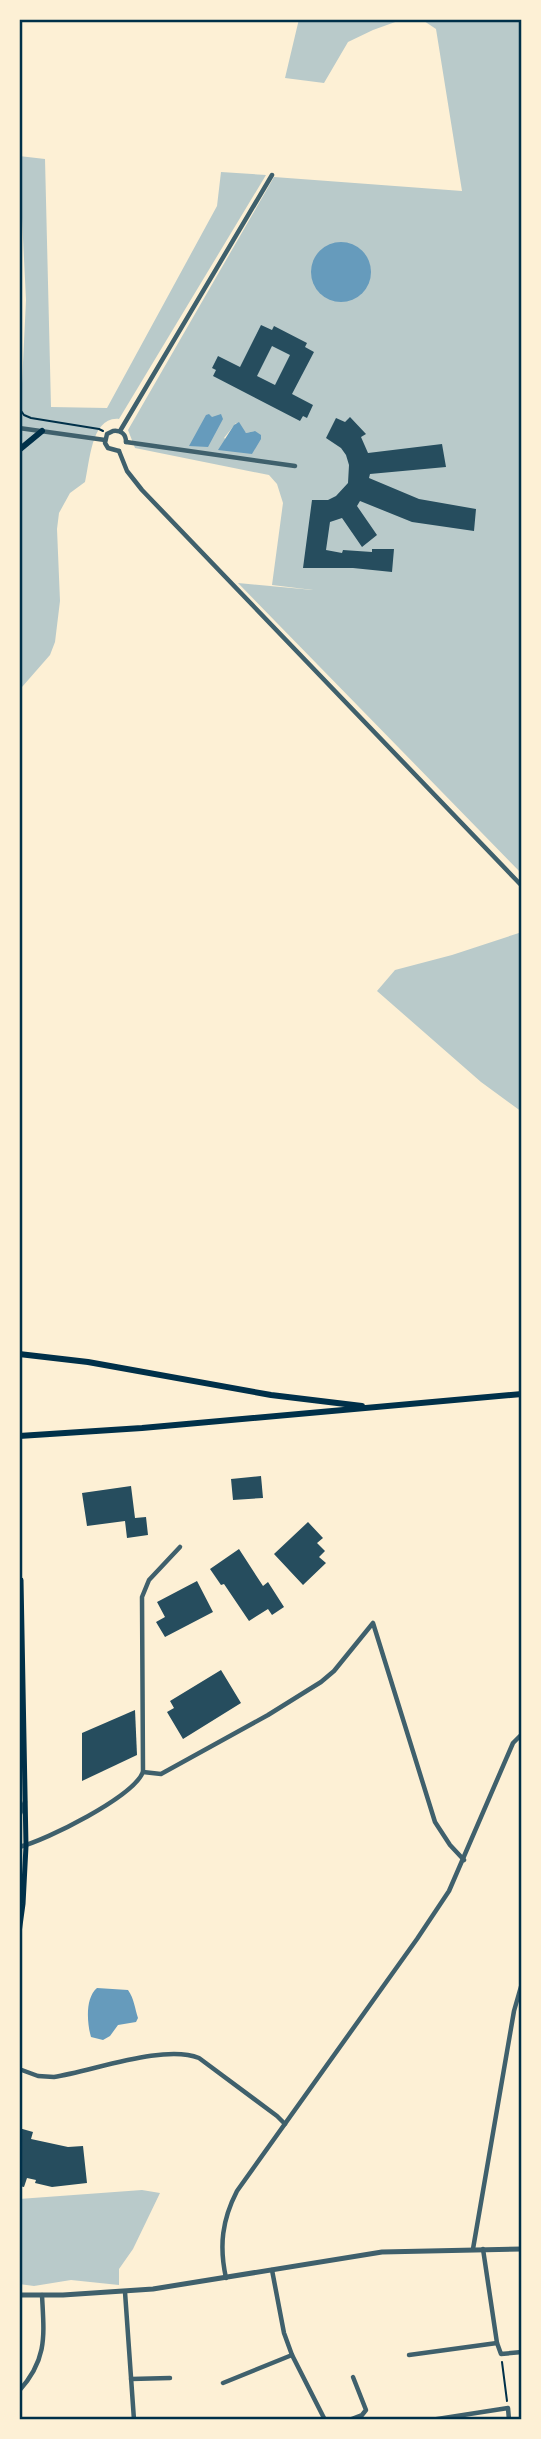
<svg xmlns="http://www.w3.org/2000/svg" width="541" height="2439" font-family="'Alegreya Sans',sans-serif">
	<style>
		.green { fill: #b9caca; fill-rule: evenodd }
		.water { fill: #669bbc }
		.building { fill: #264d5e; fill-rule: evenodd }
		.lines { fill: none; stroke-linecap: round; stroke-linejoin: round }
		.path { stroke: #003049; stroke-width: 2 }
		.minor { stroke: #3f606c; stroke-width: 4.5 }
		.tertiary { stroke: #3f606c; stroke-width: 5 }
		.secondary { stroke: #003049; stroke-width: 5 }
		.primary { stroke: #003049; stroke-width: 6 }
		.neatline { fill: none; stroke: #003049; stroke-width: 2.5 }
	</style>
	<rect width="100%" height="100%" fill="#fdf0d5"/>
	<g class="green">
		<path d="M299 19H522V874L238 583 313 590 272 585 283 503 277 484 269 475 135 448 128 430 274 177 462 191 436 29 424 21H398L373 30 348 42 324 83 285 78ZM236 423 246 433 255 431 252 454 224 438Z"/>
		<path d="M19 156 45 159 51 407 107 408 217 206 221 172 266 175 119 419C91 416 90 462 85 482L70 493 59 513 57 529 60 601 55 642 50 655 22 687 19 447 26 300Z"/>
		<polygon points="522,932 522,1112 481,1082 377,991 395,970 452,955"/>
		<polygon points="142,2190 160,2193 133,2249 119,2269 119,2285 71,2280 34,2286 19,2284 19,2199"/>
	</g>
	<g class="water">
		<circle cx="341" cy="272" r="30"/>
		<polygon points="209,414 212,417 221,414 223,419 208,447 189,446 206,415"/>
		<polygon points="239,422 246,433 255,431 261,435 261,439 252,454 218,450 234,425"/>
		<path d="M97 1988 128 1990C134 1998 135 2009 138 2018L136 2022 118 2025 110 2036 103 2040 91 2037C87 2023 85 1998 97 1988Z"/>
	</g>
	<g class="building">
		<path d="M261 325 272 330 274 326 307 343 305 347 314 352 292 394 313 405 307 418 303 416 300 421 213 376 216 370 212 368 218 356 240 367ZM272 346 290 355 275 385 257 376Z"/>
		<polygon points="350,417 366,434 361,437 368,453 442,444 446,467 370,474 369,478 419,499 476,509 474,531 412,522 360,501 357,506 377,535 362,547 342,518 330,522 326,550 342,553 343,550 372,552 372,549 394,549 392,572 353,568 303,568 312,500 328,500 336,496 348,483 349,465 346,455 341,448 326,438 336,418 345,422"/>
		<polygon points="261,1476 263,1498 233,1500 231,1479"/>
		<polygon points="131,1486 135,1518 146,1517 148,1535 127,1538 125,1521 87,1526 82,1493"/>
		<polygon points="308,1522 323,1538 317,1543 325,1551 319,1557 326,1563 303,1585 274,1554"/>
		<polygon points="239,1549 263,1586 268,1582 284,1607 272,1615 268,1609 249,1621 224,1584 221,1585 210,1569"/>
		<polygon points="197,1581 213,1612 165,1637 156,1622 165,1617 157,1602"/>
		<polygon points="221,1670 241,1703 183,1739 167,1712 174,1708 170,1701"/>
		<polygon points="135,1710 137,1755 82,1781 82,1733"/>
		<polygon points="19,2128 33,2132 31,2139 68,2147 83,2146 87,2183 52,2187 35,2183 36,2180 27,2178 24,2187 19,2186"/>
	</g>
	<g class="lines">
		<g class="path">
			<polyline points="19,408 24,415 31,418 99,429 103,431"/>
			<polyline points="502,2362 507,2401"/>
		</g>
		<g class="minor">
			<polyline points="19,428 105,440"/>
			<polyline points="120,431 272,175"/>
			<polyline points="126,442 295,466"/>
			<polyline points="119,451 127,471 142,490 522,886"/>
			<path d="M119 451 108 448 105 443 107 434 113 431C121 430 126 434 126 442"/>
			<polyline points="143,1772 142,1597 149,1580 180,1547"/>
			<polyline points="19,1816 25,1802"/>
			<path d="M19 1847C47 1840 133 1797 143 1772L161 1774 268 1715 321 1682 334 1671 373 1623 435 1822 450 1845 464 1860"/>
			<path d="M19 2069 38 2076 54 2077C93 2071 164 2044 199 2058L277 2116 285 2124"/>
			<polyline points="473,2249 514,2011 522,1983"/>
			<polyline points="483,2249 497,2343 501,2354 522,2352"/>
			<polyline points="272,2270 284,2333 292,2355 325,2420"/>
			<path d="M226 2278C219 2246 222 2220 237 2191L417 1939 449 1891 513 1743 522 1734"/>
			<polyline points="125,2292 134,2420"/>
			<polyline points="409,2355 497,2343"/>
			<polyline points="131,2379 170,2378"/>
			<polyline points="223,2383 292,2355"/>
			<path d="M19 2391C48 2359 44 2335 42 2295"/>
			<polyline points="349,2420 362,2415 366,2410 353,2377"/>
			<polyline points="431,2420 508,2408 509,2420"/>
		</g>
		<polyline class="tertiary" points="19,2295 63,2295 153,2289 382,2252 522,2249"/>
		<polyline class="secondary" points="19,1933 23,1904 26,1846 21,1580"/>
		<g class="primary">
			<polyline points="19,450 42,431"/>
			<polyline points="19,1354 88,1362 271,1395 362,1406"/>
			<polyline points="19,1413 19,1580"/>
			<polyline points="19,1436 142,1428 522,1394"/>
		</g>
	</g>
	<rect width="541" height="2439" fill="none" stroke="#fdf0d5" stroke-width="42"/>
	<rect x="21" y="21" width="499" height="2397" class="neatline"/>
</svg>
